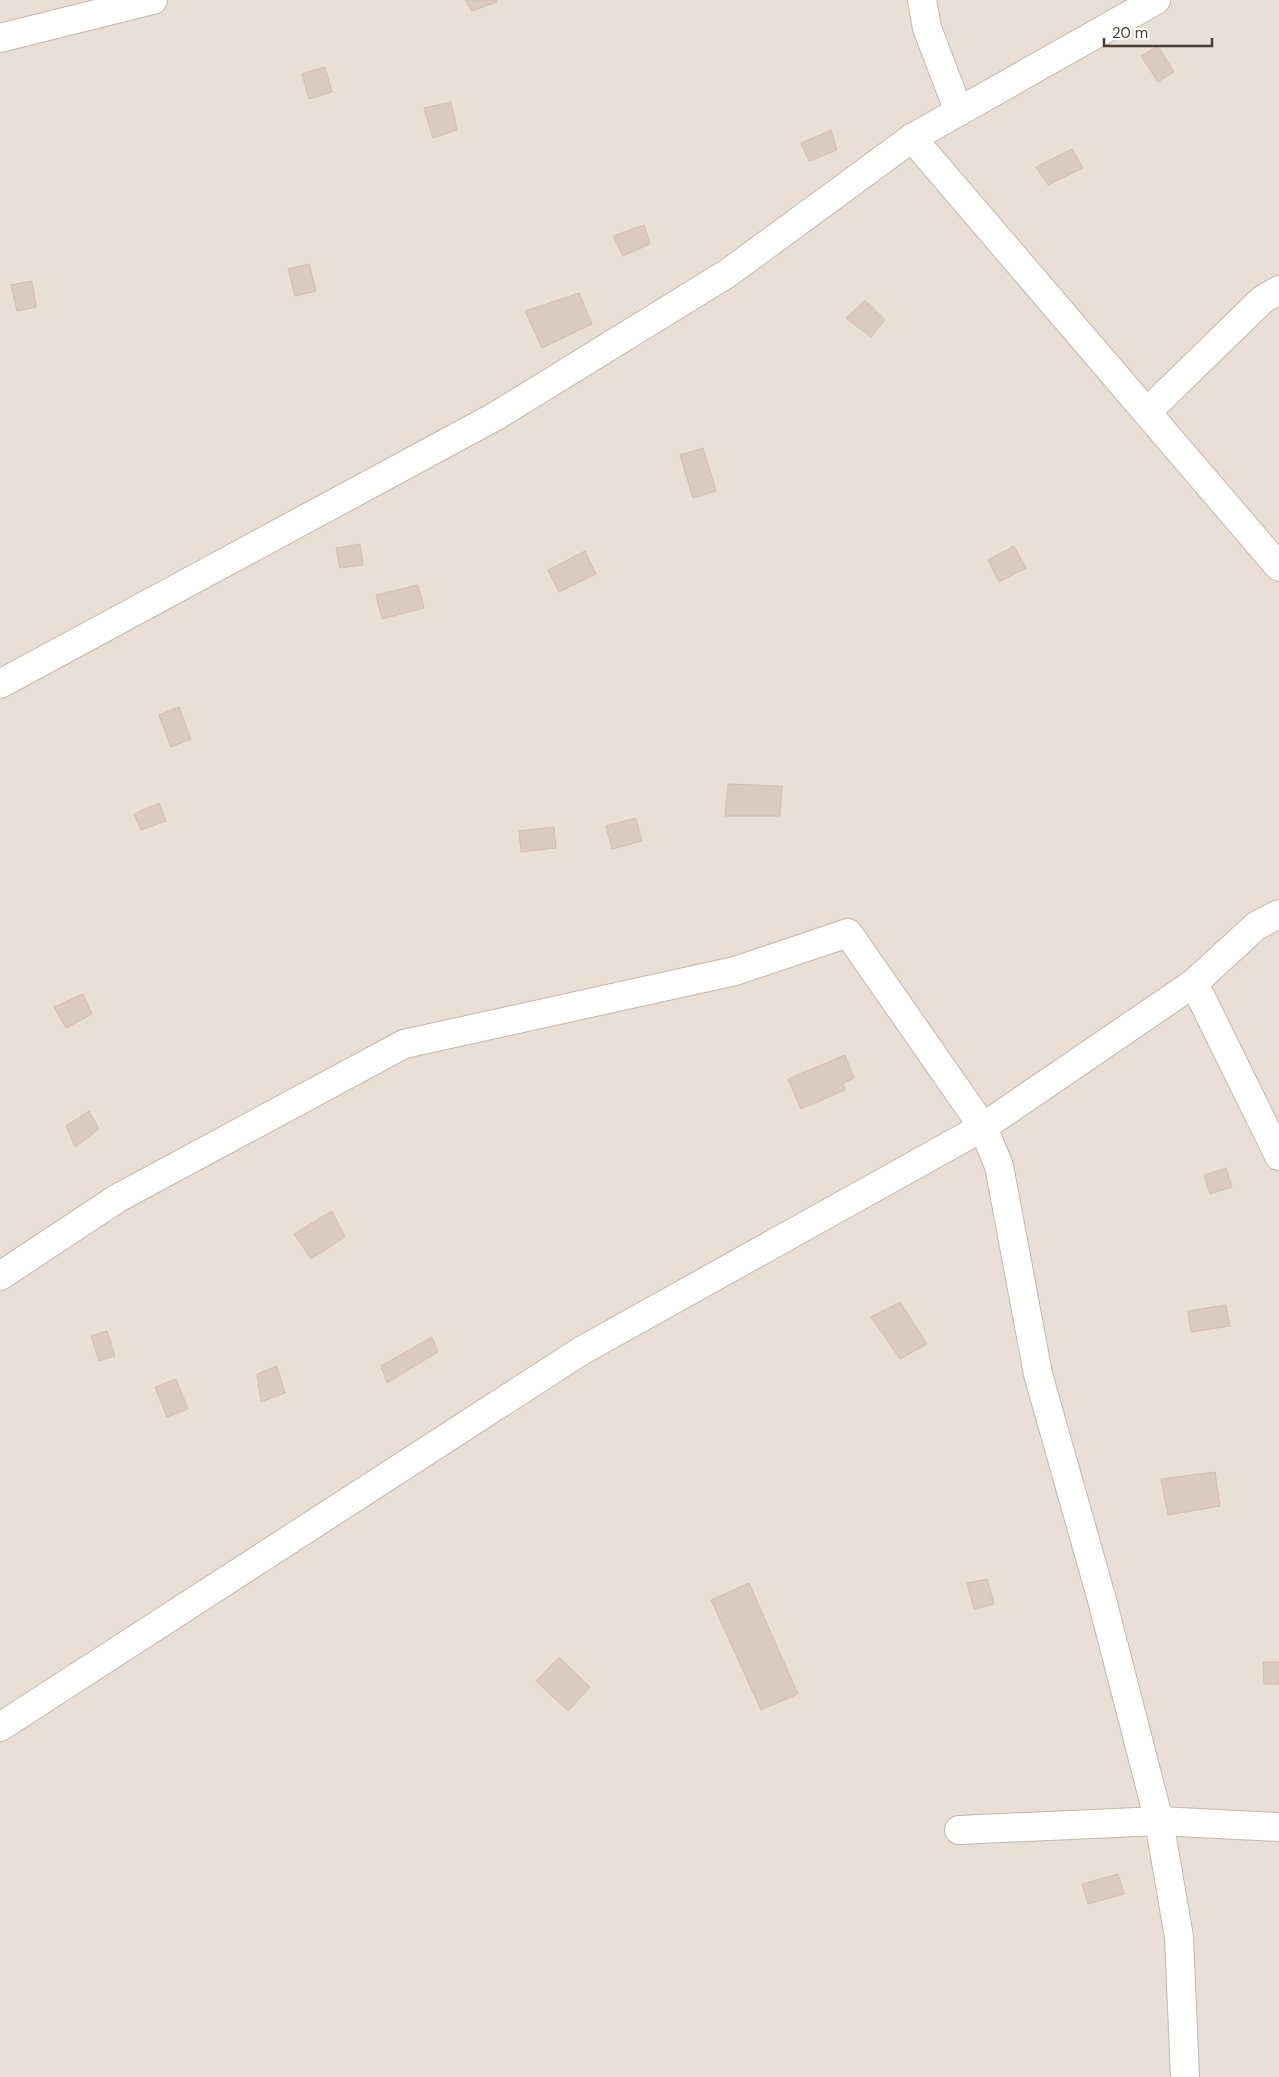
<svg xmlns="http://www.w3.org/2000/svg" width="1279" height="2077" font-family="'DM Sans',sans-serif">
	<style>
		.residential { fill: #e9dfd4 }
		.building { fill: #dacbbe; stroke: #d2beae }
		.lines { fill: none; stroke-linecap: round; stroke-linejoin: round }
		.street-casing { stroke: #c4b7ab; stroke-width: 30 }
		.street { stroke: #fff; stroke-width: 28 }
	</style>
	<rect width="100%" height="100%" fill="#f4eee6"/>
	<rect class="residential" x="0" y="0" width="1279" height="2077"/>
	<g class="building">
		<polygon points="465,0 496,0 497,2 472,11"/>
		<polygon points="1158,46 1174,72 1158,82 1141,56"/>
		<polygon points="325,67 332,92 309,99 302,74"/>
		<polygon points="451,102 457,130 433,138 424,108"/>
		<polygon points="831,130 837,150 809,161 801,143"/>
		<polygon points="1072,149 1083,168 1048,185 1036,167"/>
		<polygon points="644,225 650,244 623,256 613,236"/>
		<polygon points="309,264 316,291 295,296 288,269"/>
		<polygon points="32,281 36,307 17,311 11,285"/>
		<polygon points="579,293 592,324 542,348 525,311"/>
		<polygon points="865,300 885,320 871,337 846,318"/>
		<polygon points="703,448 716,491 693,498 680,455"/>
		<polygon points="360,544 363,565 340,568 336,548"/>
		<polygon points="1014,546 1026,568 999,582 988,560"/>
		<polygon points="585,551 596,574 559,592 548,570"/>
		<polygon points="418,585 424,608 382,619 376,595"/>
		<polygon points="179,707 191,739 171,747 159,715"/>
		<polygon points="728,784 782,786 780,816 725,816"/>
		<polygon points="159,803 166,821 141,830 134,814"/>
		<polygon points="636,818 642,841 612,849 606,826"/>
		<polygon points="554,827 556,848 521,852 519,831"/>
		<polygon points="83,994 92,1014 66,1028 54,1007"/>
		<polygon points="845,1055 854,1078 843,1083 845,1090 801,1109 788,1079"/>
		<polygon points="89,1111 99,1129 75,1147 66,1126"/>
		<polygon points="1226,1168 1232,1187 1210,1194 1204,1175"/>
		<polygon points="332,1211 345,1237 311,1259 294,1234"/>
		<polygon points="900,1302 927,1344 900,1359 871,1317"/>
		<polygon points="1226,1305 1230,1326 1191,1332 1188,1311"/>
		<polygon points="107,1331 115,1356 99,1361 91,1336"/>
		<polygon points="432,1337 438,1352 387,1383 381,1366"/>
		<polygon points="277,1366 285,1393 261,1402 257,1374"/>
		<polygon points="176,1379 188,1409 167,1417 155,1387"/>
		<polygon points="1215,1472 1220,1506 1168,1515 1161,1479"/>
		<polygon points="987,1579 994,1604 974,1609 967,1583"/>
		<polygon points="749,1583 798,1694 761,1710 711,1600"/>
		<polygon points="559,1657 590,1687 568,1711 536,1681"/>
		<polygon points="1263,1662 1279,1662 1279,1684 1264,1684"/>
		<polygon points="1118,1874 1124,1894 1088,1904 1082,1884"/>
	</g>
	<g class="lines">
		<g class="street-casing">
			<g id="street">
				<polyline points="922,0 927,28 959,112"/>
				<polyline points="0,38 153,0"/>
				<polyline points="912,138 1279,567"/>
				<polyline points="1147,412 1262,300 1279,290"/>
				<polyline points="0,684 496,416 728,273 912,138 1156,0"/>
				<polyline points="1194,983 1279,1156"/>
				<polyline points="0,1276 118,1198 404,1044 735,971 848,933 983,1127 999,1166 1038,1374 1102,1600 1159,1821 1179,1937 1185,2077"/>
				<polyline points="0,1727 581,1351 983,1127 1194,983 1256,926 1279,914"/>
				<polyline points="959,1830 1159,1821 1279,1827"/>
			</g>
		</g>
		<use href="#street" class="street"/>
	</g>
	<path d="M1104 38v8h108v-8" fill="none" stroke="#483e35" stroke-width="2.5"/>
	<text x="1112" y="38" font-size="15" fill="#483e35" stroke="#ffffff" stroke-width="4" paint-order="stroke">20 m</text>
</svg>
